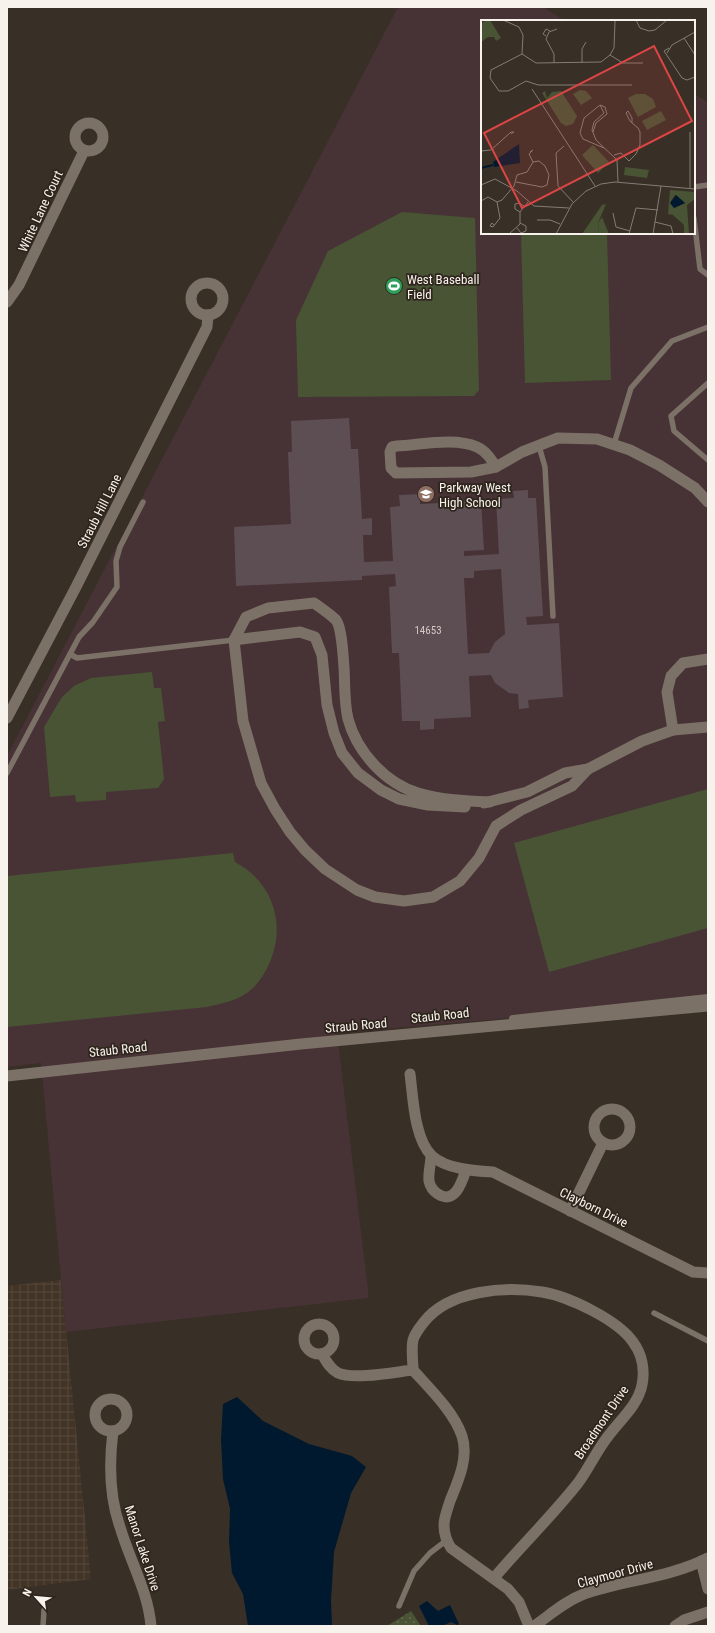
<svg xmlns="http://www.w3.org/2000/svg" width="715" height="1633" font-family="'Roboto Condensed',sans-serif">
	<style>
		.industrial { fill: url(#industrial-grid) }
		.education { fill: #473235 }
		.park { fill: url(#park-dots) }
		.pitch { fill: #495435 }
		.water { fill: #00192e }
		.building { fill: #5d4e53; fill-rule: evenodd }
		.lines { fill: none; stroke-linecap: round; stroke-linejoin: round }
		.service { stroke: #7c7167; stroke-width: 5.5 }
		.pedestrian { stroke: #7c7167; stroke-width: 8 }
		.minor { stroke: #7c7167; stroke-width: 11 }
		.labels { text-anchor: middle; stroke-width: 3.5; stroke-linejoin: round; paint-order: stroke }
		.number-label { font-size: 11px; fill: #d1c9c6 }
		.street-label { font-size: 13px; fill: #f8f2ec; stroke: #2e251c }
		.poi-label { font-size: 13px; fill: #f8f2ec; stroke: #2e251c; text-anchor: start }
		.inset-river { fill: none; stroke: #00192e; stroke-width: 2 }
		.inset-road { fill: none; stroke: #857d75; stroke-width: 1 }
		.view { fill: #db4645; fill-opacity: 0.15; stroke: #db4645; stroke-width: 2 }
		.inset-edge { fill: none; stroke: #f8f2ec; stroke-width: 2 }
	</style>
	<defs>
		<pattern id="industrial-grid" width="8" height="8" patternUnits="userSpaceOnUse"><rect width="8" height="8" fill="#423426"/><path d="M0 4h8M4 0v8" fill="none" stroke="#55483b"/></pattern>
		<pattern id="park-dots" width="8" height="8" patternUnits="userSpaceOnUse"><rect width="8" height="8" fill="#495435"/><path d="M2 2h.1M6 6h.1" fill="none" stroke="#646d52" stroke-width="1.8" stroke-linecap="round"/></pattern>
	</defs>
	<rect width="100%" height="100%" fill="#382f26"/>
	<polygon class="industrial" points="61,1280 91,1579 7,1590 7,1286"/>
	<polygon class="education" points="398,7 543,7 566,21 482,21 482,233 694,233 694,94 708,102 708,1001 337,1033 369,1298 66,1332 41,1063 7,1067 7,756"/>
	<polygon class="park" points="411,1611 421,1626 387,1626"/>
	<g class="pitch">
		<polygon points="402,212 475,218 479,390 474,396 298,397 296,320 328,251"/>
		<polygon points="521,233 607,233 611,380 525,383"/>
		<polygon points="152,672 154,688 161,688 165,721 158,722 164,779 158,788 106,792 106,800 76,802 75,795 50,797 44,727 62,697 74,686 91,678"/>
		<polygon points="708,789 708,928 549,972 514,843"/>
		<path d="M233 853 235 862C273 882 287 925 269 964 264 975 257 986 247 993 235 1001 220 1004 207 1007L7 1027V876Z"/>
	</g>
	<g class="water">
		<polygon points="237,1397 263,1421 309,1444 352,1456 366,1467 351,1493 334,1552 331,1600 332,1626 248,1626 243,1594 232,1573 229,1542 230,1509 223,1479 221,1440 223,1404"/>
		<polygon points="427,1601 438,1611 450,1605 459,1624 457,1625 451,1622 442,1626 429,1626 419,1606"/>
	</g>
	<path class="building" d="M349 418 351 449H358L362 519 372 518V535H363L364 562 393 561 390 507 400 506 399 495 420 494V504L481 501 484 550 464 551V556L499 554 496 499 514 498 513 491 528 490V498H536L543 616 526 617 527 625 559 623 563 697 528 700 529 708 519 709 518 694 509 693 495 683 491 675 469 676 471 717 434 719V729L420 730V721H402L399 653H392L389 587 396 586 395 574 362 576V580L236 586 234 527 291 524 288 452H292L291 421ZM501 569 505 634 495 642 489 653 468 654 464 578H474V571Z"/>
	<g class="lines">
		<g class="service">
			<polyline points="694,187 708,185"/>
			<polyline points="694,218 700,269 708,275"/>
			<polyline points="708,383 671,416 674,431 708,460"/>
			<polyline points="614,444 631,388 672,341 708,327"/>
			<polyline points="539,446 545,467 553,616"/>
			<polyline points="70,654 77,658 234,640"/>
			<polyline points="7,773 79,637 93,622 117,587 116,561 120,547 143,502"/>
			<polyline points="654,1313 708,1341"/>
			<polyline points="399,1606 414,1571 430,1553 447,1540"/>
			<polyline points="43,1626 44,1610"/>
		</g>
		<polyline class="pedestrian" points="513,1019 708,998"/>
		<g class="minor">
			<circle cx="89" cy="137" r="14"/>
			<circle cx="207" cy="299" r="16"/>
			<polyline points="7,302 19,285 84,151"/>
			<path d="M496 467C491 459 486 451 477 447 455 437 420 445 397 446L392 447 390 452 391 468 396 473 471 472 496 467 522 452 558 438 597 439 630 450 659 465 695 488 708 502"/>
			<polyline points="234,640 300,632 315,637 322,655 327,705 334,733 342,753 358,773 381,790 399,799 428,805 465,807"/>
			<polyline points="7,718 76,587 207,327 208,315"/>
			<polyline points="673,730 667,692 671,676 683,663 708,659"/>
			<path d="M490 802C466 801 442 800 418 793 385 783 357 752 348 719 344 702 345 684 344 667 343 656 342 628 336 620 330 614 321 608 314 603L268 608 246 617 234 640 243 721 261 783 275 809 290 832 305 850 325 869 357 890 375 897 404 901 433 897 460 881 479 858 496 826 521 810 572 786 588 769"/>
			<polyline points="484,803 527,792 565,773 588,769 642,741 673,730 708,727"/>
			<path d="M410 1074C413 1096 414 1139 432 1156 446 1169 475 1171 493 1172L693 1272 708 1273"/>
			<polyline points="7,1076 301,1044 708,1006"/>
			<circle cx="612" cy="1127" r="18"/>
			<path d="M431 1156C431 1163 428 1173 429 1181 430 1186 433 1191 438 1194 455 1205 462 1182 466 1170"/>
			<polyline points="570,1211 603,1143"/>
			<circle cx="319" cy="1339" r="15"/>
			<path d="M322 1354C326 1361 330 1369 338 1373 354 1380 395 1372 413 1370"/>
			<path d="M413 1370C413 1361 411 1349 413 1340 415 1333 420 1327 424 1322 449 1290 505 1286 542 1292 568 1296 618 1320 633 1342 642 1354 645 1370 642 1385 638 1405 621 1419 609 1435 597 1450 589 1468 578 1483 552 1516 521 1546 494 1578"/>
			<path d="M413 1370C430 1389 454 1412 462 1436 469 1458 458 1481 450 1501 448 1508 444 1517 444 1525 444 1533 447 1542 451 1548L508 1589 519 1602 529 1626"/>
			<circle cx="111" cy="1415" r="16"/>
			<path d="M113 1431C109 1463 109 1496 120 1527 130 1561 148 1591 151 1626"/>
			<polyline points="701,1561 708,1589"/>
			<path d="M534 1626C550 1615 565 1601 584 1594 624 1580 669 1578 708 1558"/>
			<polyline points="675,1626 684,1620 708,1612"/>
		</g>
	</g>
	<defs>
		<g id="stadium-disc" transform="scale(0.9)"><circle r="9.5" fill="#2e9e5b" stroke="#2e251c"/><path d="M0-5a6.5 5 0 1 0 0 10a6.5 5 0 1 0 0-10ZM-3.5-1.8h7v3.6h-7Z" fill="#fff"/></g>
		<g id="school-disc" transform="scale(0.9)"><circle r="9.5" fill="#8d6e63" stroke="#2e251c"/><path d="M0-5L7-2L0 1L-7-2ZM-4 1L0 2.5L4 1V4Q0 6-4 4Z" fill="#fff"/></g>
	</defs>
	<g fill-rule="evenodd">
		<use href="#stadium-disc" x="394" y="286"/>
		<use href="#school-disc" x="426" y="494"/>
	</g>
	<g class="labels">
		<g class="number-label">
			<text x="428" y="634">14653</text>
		</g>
		<g class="street-label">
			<text transform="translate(40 211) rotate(-65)" y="5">White Lane Court</text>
			<text transform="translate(99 511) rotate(-63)" y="5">Straub Hill Lane</text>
			<text transform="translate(440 1015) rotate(-6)" y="5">Staub Road</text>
			<text transform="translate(356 1025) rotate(-5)" y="5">Straub Road</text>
			<text transform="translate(118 1049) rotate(-6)" y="5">Staub Road</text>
			<text transform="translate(594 1207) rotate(26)" y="5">Clayborn Drive</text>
			<text transform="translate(601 1422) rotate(-56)" y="5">Broadmont Drive</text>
			<text transform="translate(143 1548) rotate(72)" y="5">Manor Lake Drive</text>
			<text transform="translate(615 1573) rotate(-15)" y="5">Claymoor Drive</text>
		</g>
		<g class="poi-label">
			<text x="407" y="284">West Baseball<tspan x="407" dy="15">Field</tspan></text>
			<text x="439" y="492">Parkway West<tspan x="439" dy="15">High School</tspan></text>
		</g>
	</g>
	<g transform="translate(481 20)">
		<rect width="214" height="214" fill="#382f26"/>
		<path d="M189 170 214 172V179L206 185 208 214H203V205L192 195 187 194ZM194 175 196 176 204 183 193 188 190 181ZM121 197 128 214H118L117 203Z" fill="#495435" fill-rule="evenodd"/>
		<path d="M5 0H9L20 18 15 21 13 17H7L0 22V4ZM125 184 117 203 118 214H101L121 185Z" fill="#495435"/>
		<path d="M144 147 168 150 166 158 143 155Z" fill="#495435"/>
		<path d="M99 70 105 71 111 78 100 85 92 74ZM64 71 66 78 71 72 80 71 96 96 92 104 85 106 80 103 61 73ZM155 74H164L172 79 175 87 157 97 147 78ZM180 91 185 100 166 110 161 101ZM112 125 128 142 117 153 101 135Z" fill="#495435"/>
		<path d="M38 124 39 143 13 147 12 142ZM195 175 204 183 193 188 189 183Z" fill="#00192e"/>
		<path class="inset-river" d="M0 148 12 145"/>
		<path class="inset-road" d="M22 0 38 7 42 15 41 34 55 43 120 42 129 35 133 28 134 1M126 0H142M155 0 159 8 168 11 174 10 186 0M65 16 62 14 65 9 69 11M203 18 214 35M188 28 183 31 201 58 206 60 214 57M186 33 191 25 214 12M41 34 10 50 9 58 18 71H27L45 61 57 65H151M129 35 142 43H162M73 43V34L65 19 68 12 76 9M101 43V29L105 22M51 69 114 166M119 85 123 93 113 102 111 110 115 120 136 140 137 162M119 85 103 98 99 113 102 119 123 128M112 112 115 103 126 94 124 87 119 85M83 126 75 133 77 166 92 182M0 131 10 130 30 112H33L30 114M49 132 52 130 48 134 52 142M133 135 140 133 148 141 155 134 159 125V112L157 108 151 103 149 101 145 93 147 91 151 98V103M35 162 61 167 66 165 68 155 64 146 58 141 52 142M0 165 14 159 36 171 53 186 88 188M209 169V112M0 181 7 177 16 182M16 182 21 180 33 166 36 155 46 152 52 142M39 192 34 189V184L38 183 43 186M132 193 135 207 149 211M56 200H69L79 204M174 202 190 206 192 214M13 205 11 203 9 206 12 207 19 198 16 182M36 208 40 213 45 211V206L39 203M28 214 39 204V192L47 182M75 214 91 184 105 171 120 164 134 162 214 169M148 214 155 188 177 190M172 214 180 166"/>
		<path class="view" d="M173 26 211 101 41 188 3 113Z"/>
		<rect width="214" height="214" class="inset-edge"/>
	</g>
	<rect width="715" height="1633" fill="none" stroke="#f8f2ec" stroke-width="16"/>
	<g transform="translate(36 1597) rotate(297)" stroke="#2e251c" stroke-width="3" paint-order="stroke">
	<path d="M0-3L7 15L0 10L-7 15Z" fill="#f8f2ec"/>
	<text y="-6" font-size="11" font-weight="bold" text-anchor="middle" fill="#f8f2ec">N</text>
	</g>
</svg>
